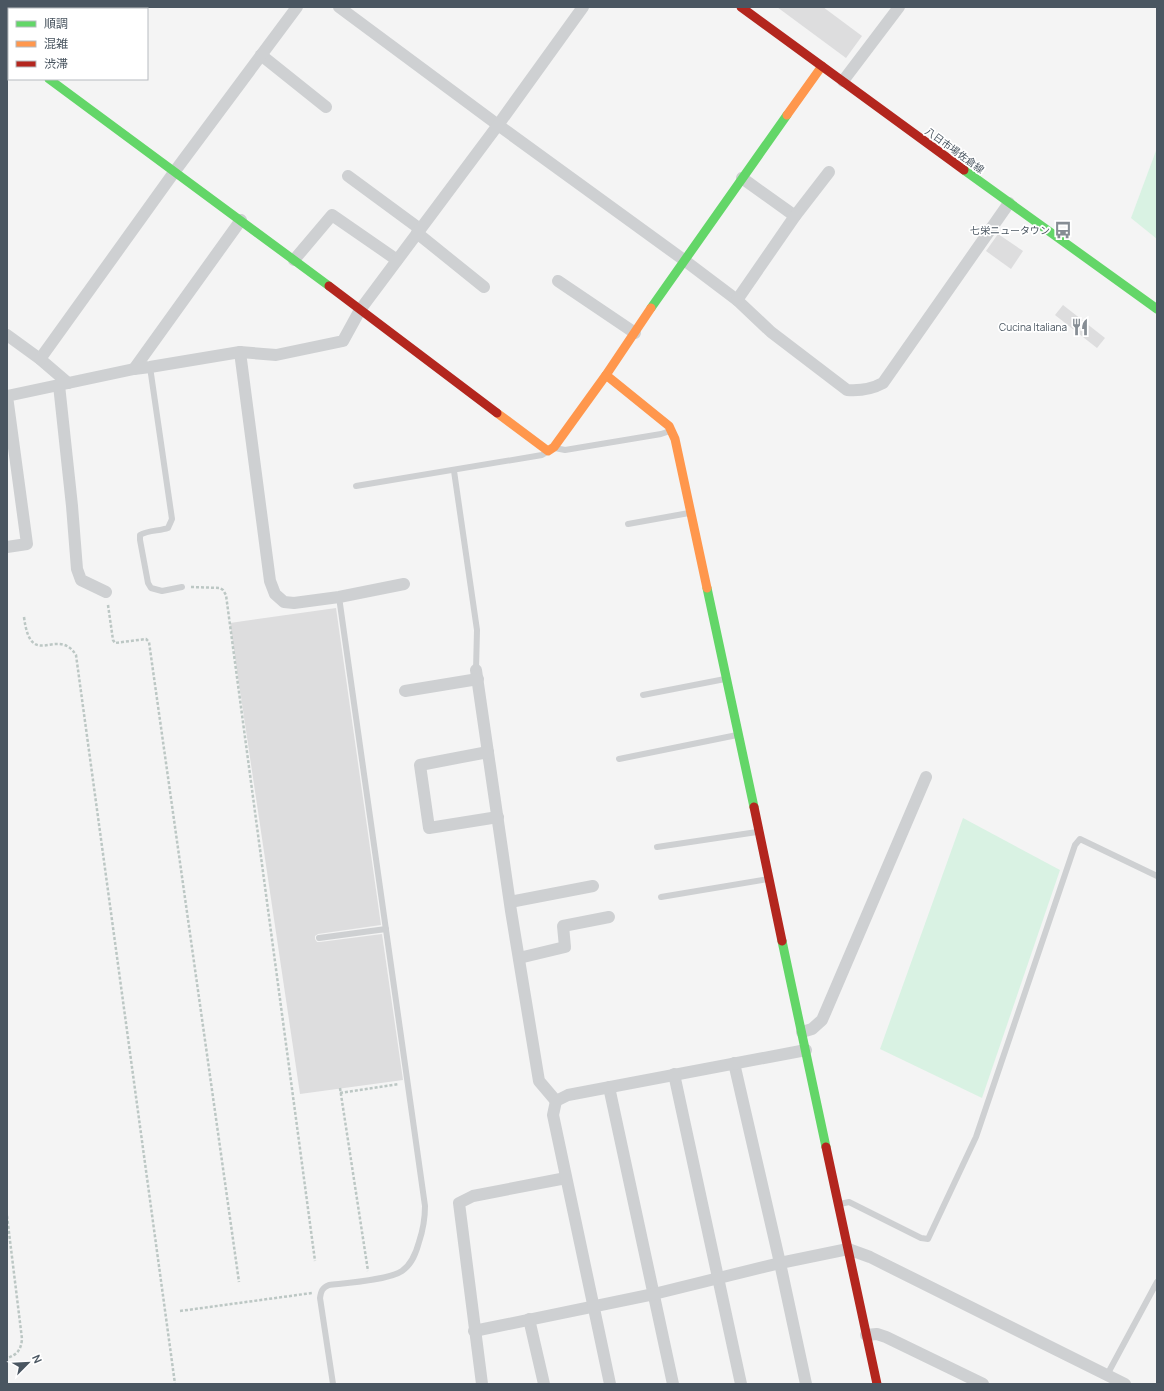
<svg xmlns="http://www.w3.org/2000/svg" width="1164" height="1391" font-family="Manrope,'Noto Sans JP',sans-serif">
	<style>
		.green { fill: #d9f2e3 }
		.building { fill: #ddddde }
		.lines { fill: none; stroke-linecap: round; stroke-linejoin: round }
		.path { stroke: #bcc7c4; stroke-width: 2.5; stroke-dasharray: 3 2; stroke-linecap: butt }
		.lane { stroke: #ced0d2; stroke-width: 6 }
		.street { stroke: #ced0d2; stroke-width: 12 }
		.fast { stroke: #63d668; stroke-width: 9 }
		.slow { stroke: #ff974d; stroke-width: 9 }
		.jam { stroke: #b3261e; stroke-width: 9 }
		.labels { text-anchor: middle; stroke-width: 3.5; stroke-linejoin: round; paint-order: stroke }
		.street-label { font-size: 10px; fill: #4a5661; stroke: #fff }
		.poi-label { font-size: 10px; fill: #4a5661; stroke: #fff; text-anchor: end }
	</style>
	<rect width="100%" height="100%" fill="#f4f4f4"/>
	<g class="green">
		<polygon points="1157,148 1157,239 1131,218"/>
		<polygon points="963,818 1060,870 982,1098 880,1049"/>
	</g>
	<g class="building">
		<polygon points="777,7 823,7 862,36 846,58"/>
		<polygon points="998,234 1023,251 1011,269 986,251"/>
		<polygon points="1063,305 1105,338 1097,348 1055,315"/>
		<polygon points="336,608 381,925 318,934 315,936 315,939 317,942 320,942 382,934 403,1080 300,1094 230,623"/>
	</g>
	<g class="lines">
		<g class="path">
			<polyline points="191,587 220,588 223,590 226,595 315,1261"/>
			<polyline points="108,605 113,640 115,643 146,639 149,642 239,1282"/>
			<path d="M24 617C31 672 57 625 76 655L175 1384"/>
			<polyline points="340,1088 368,1271"/>
			<polyline points="340,1093 399,1084"/>
			<path d="M7 1216 22 1339C21 1350 17 1355 7 1358"/>
			<polyline points="180,1311 312,1293"/>
		</g>
		<g class="lane">
			<path d="M150 367 172 519 168 528C160 531 148 530 140 535V540L148 583 151 588 162 591 182 587"/>
			<polyline points="555,448 565,450 661,434 670,431"/>
			<polyline points="454,471 477,630 476,670"/>
			<polyline points="356,486 542,455 547,452"/>
			<polyline points="628,524 689,513"/>
			<polyline points="643,695 725,679"/>
			<polyline points="619,759 737,735"/>
			<polyline points="657,847 757,832"/>
			<polyline points="661,897 768,879"/>
			<polyline points="319,938 386,929"/>
			<polyline points="840,1204 849,1202 921,1238 928,1239 976,1137 1075,845 1080,839 1157,876"/>
			<polyline points="1107,1375 1157,1282"/>
			<path d="M333 1384 320 1298C321 1291 322 1288 329 1285 346 1283 389 1280 402 1271 412 1264 416 1253 419 1242 423 1230 425 1219 425 1206L339 597"/>
		</g>
		<g class="street">
			<path d="M339 7 498 125 684 260 737 300 771 332 847 390C860 391 872 389 883 383L1009 203"/>
			<polyline points="7,13 9,11"/>
			<polyline points="7,48 9,49"/>
			<polyline points="261,55 326,107"/>
			<polyline points="843,81 899,7"/>
			<polyline points="348,176 420,229"/>
			<polyline points="742,178 795,216"/>
			<polyline points="417,233 484,287"/>
			<polyline points="294,260 332,215 397,260"/>
			<polyline points="558,281 635,333"/>
			<polyline points="737,300 795,216 829,172"/>
			<polyline points="7,335 40,359 68,383"/>
			<polyline points="240,352 270,581 275,594 284,602 294,603 339,597 404,584"/>
			<polyline points="40,359 175,171 297,7"/>
			<polyline points="134,369 241,220"/>
			<polyline points="59,385 72,506 77,569 81,580 106,592"/>
			<polyline points="7,547 27,544 7,396 134,369 150,367 240,352 276,355 343,341 360,310 498,125 583,7"/>
			<polyline points="476,670 511,911 539,1081 556,1101"/>
			<polyline points="405,691 478,679"/>
			<polyline points="488,752 420,765 429,828 498,817"/>
			<polyline points="510,902 593,886"/>
			<polyline points="519,958 565,947 563,926 609,917"/>
			<polyline points="802,1032 812,1029 822,1020 926,777"/>
			<polyline points="734,1063 780,1263 806,1384"/>
			<polyline points="674,1074 741,1384"/>
			<polyline points="609,1087 673,1384"/>
			<polyline points="529,1319 544,1384"/>
			<polyline points="474,1331 654,1294 780,1263 848,1249 870,1257 1125,1384"/>
			<polyline points="866,1335 877,1334 886,1337 983,1384"/>
			<polyline points="482,1384 459,1203 473,1196 566,1178"/>
			<polyline points="610,1384 553,1115 556,1101 568,1095 806,1050"/>
		</g>
		<g class="fast">
			<polyline points="49,79 329,286"/>
			<polyline points="964,170 1157,309"/>
			<polyline points="651,308 787,115"/>
			<polyline points="707,588 754,807"/>
			<polyline points="782,941 826,1147"/>
		</g>
		<g class="slow">
			<polyline points="787,115 822,66"/>
			<polyline points="606,375 669,426 675,439 707,588"/>
			<polyline points="497,413 548,451 554,447 606,375 651,308"/>
		</g>
		<g class="jam">
			<polyline points="741,7 964,170"/>
			<polyline points="329,286 497,413"/>
			<polyline points="754,807 782,941"/>
			<polyline points="826,1147 877,1384"/>
		</g>
	</g>
	<defs>
		<g id="bus-bare" transform="scale(1.38)"><path d="M-5-6H5V4H4V6H2V4H-2V6H-4V4H-5ZM-3.5-4V0h7V-4ZM-3.5 1.2v1.5H-2V1.2ZM2 1.2v1.5H3.5V1.2Z" fill="#868d94" stroke="#fff" stroke-width="2.5" paint-order="stroke"/></g>
		<g id="restaurant-bare" transform="scale(1.38)"><path d="M-5-6h1v4h1v-4h1v4h1v-4h1v5L-1.5 .5V6h-2V.5L-5-1ZM5-6V6H3V1.5H1.5Q1.5-4 5-6Z" fill="#868d94" stroke="#fff" stroke-width="2.5" paint-order="stroke"/></g>
	</defs>
	<g fill-rule="evenodd">
		<use href="#bus-bare" x="1063" y="230"/>
		<use href="#restaurant-bare" x="1080" y="327"/>
	</g>
	<g class="labels">
		<g class="street-label">
			<text transform="translate(955 150) rotate(36)" y="4">八日市場佐倉線</text>
		</g>
		<g class="poi-label">
			<text x="1050" y="234">七栄ニュータウン</text>
			<text x="1067" y="331">Cucina Italiana</text>
		</g>
	</g>
	<rect width="1164" height="1391" fill="none" stroke="#4a5661" stroke-width="16"/>
	<rect x="8" y="8" width="140" height="72" fill="#ffffff" stroke="#b7bbc0"/>
	<rect x="16" y="21" width="20" height="6" fill="#63d668" stroke="#b7bbc0"/>
	<text x="44" y="28" font-size="12" fill="#4a5661">順調</text>
	<rect x="16" y="41" width="20" height="6" fill="#ff974d" stroke="#b7bbc0"/>
	<text x="44" y="48" font-size="12" fill="#4a5661">混雑</text>
	<rect x="16" y="61" width="20" height="6" fill="#b3261e" stroke="#b7bbc0"/>
	<text x="44" y="68" font-size="12" fill="#4a5661">渋滞</text>
	<g transform="translate(28 1363) rotate(66)" stroke="#ffffff" stroke-width="3" paint-order="stroke">
	<path d="M0-3L7 15L0 10L-7 15Z" fill="#4a5661"/>
	<text y="-6" font-size="11" font-weight="bold" text-anchor="middle" fill="#4a5661">N</text>
	</g>
</svg>
